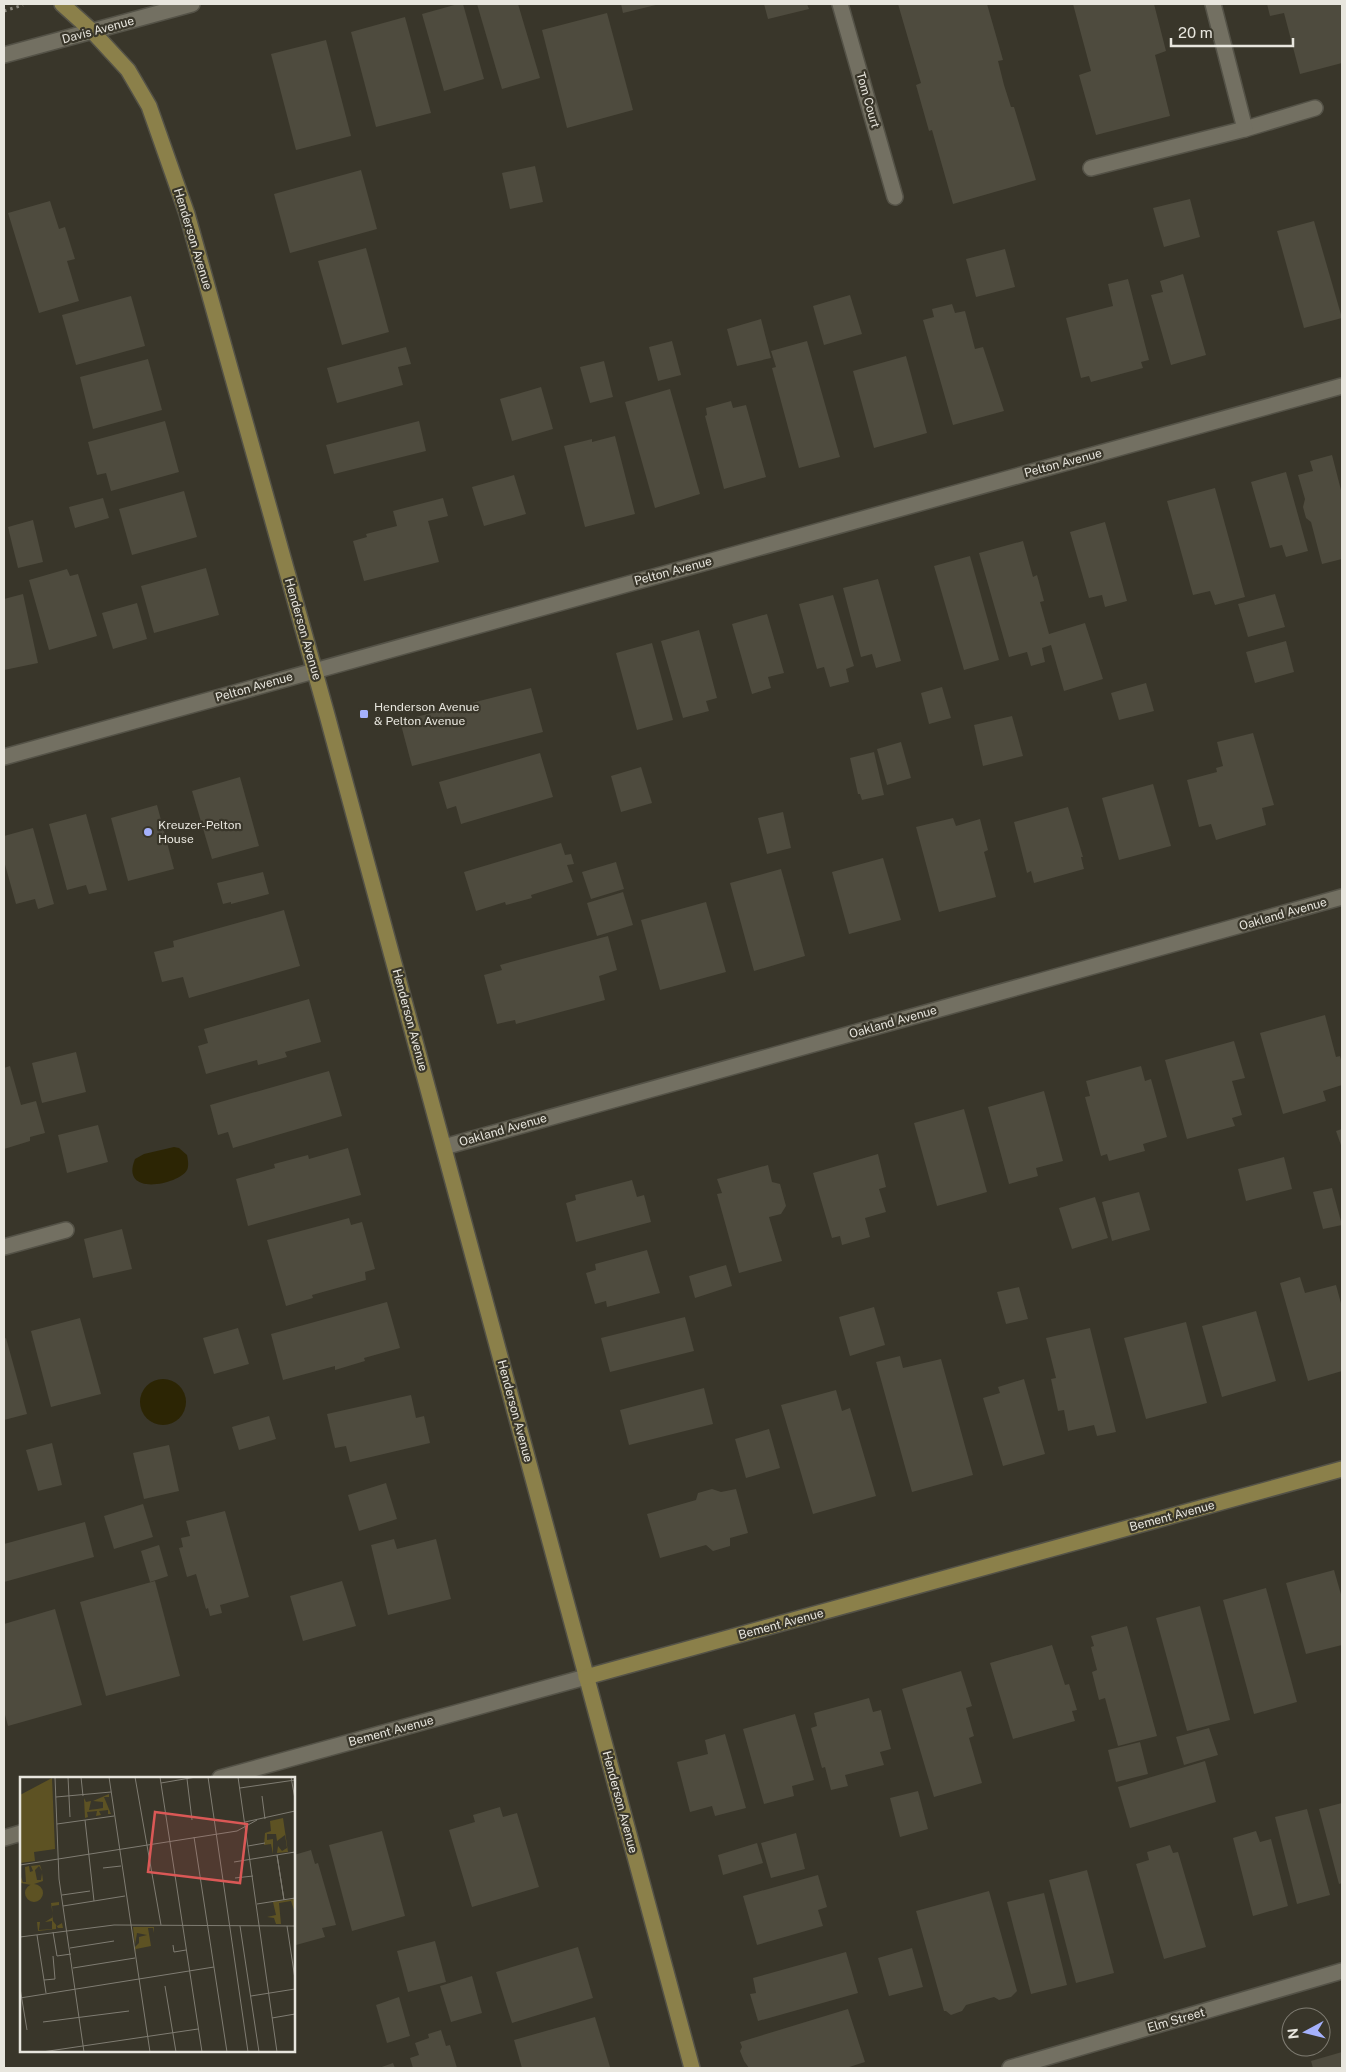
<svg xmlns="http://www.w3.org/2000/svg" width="1346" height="2072" font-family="'Public Sans',sans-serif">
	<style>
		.water { fill: #2c2504 }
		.building { fill: #4e4b3e }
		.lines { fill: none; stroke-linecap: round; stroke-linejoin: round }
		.lane-casing { stroke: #545247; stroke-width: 18 }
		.street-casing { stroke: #545247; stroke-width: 18 }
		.secondary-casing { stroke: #545247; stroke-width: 18 }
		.path { stroke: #8b887e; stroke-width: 3; stroke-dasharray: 2.5 4; stroke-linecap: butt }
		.lane { stroke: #737062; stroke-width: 15 }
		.street { stroke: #737062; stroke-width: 15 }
		.secondary { stroke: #8b804a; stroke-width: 15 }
		.poi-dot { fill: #a5b1fc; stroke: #39362a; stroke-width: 2 }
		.labels { text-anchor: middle; stroke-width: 4.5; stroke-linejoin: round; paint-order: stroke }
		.street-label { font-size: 12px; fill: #e8e6de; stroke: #39362a }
		.poi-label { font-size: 12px; fill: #e8e6de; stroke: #39362a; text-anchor: start }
		.inset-road { fill: none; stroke: #7f7c72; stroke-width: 1 }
		.view { fill: #da5856; fill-opacity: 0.15; stroke: #da5856; stroke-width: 2.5 }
		.inset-edge { fill: none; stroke: #e8e6de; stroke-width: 2.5 }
	</style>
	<rect width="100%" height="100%" fill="#39362a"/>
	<g class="water">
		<path d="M174 1147 179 1148 187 1155C188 1160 189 1166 187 1170 180 1184 119 1198 135 1159L144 1154Z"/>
		<circle cx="163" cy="1402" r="23"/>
	</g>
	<g class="building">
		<polygon points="458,4 463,4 484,79 444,91 422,14"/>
		<polygon points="477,4 518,4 540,78 502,89"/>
		<polygon points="621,4 660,4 623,13"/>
		<polygon points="764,4 807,4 809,9 768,19"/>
		<polygon points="898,4 987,4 1003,60 998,61 1004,85 1011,107 1014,107 1036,180 953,204 932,130 929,131 916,85 921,83"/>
		<polygon points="1073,4 1154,4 1166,51 1155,55 1170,116 1096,135 1079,75 1091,71"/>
		<polygon points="1267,4 1342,4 1342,63 1300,74 1284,13 1270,16"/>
		<polygon points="607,13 633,110 567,128 542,30"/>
		<polygon points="405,17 431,113 376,127 351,32"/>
		<polygon points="326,40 351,136 296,150 271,54"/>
		<polygon points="535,166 543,202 510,209 502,173"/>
		<polygon points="361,170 377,229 290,253 274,194"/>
		<polygon points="1190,199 1200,237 1164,247 1153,208"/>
		<polygon points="50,201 59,229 65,227 75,259 67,261 79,301 39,313 8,213"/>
		<polygon points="1314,221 1342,318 1304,328 1277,231"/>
		<polygon points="366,248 389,332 342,345 318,261"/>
		<polygon points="1005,249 1015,287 976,297 966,259"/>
		<polygon points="1183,274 1206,355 1171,365 1151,295 1163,292 1160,281"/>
		<polygon points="1128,279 1149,360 1141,362 1143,368 1091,382 1089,376 1081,378 1066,318 1113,306 1108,284"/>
		<polygon points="850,295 862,334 824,345 813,306"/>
		<polygon points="131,296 145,346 76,365 62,315"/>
		<polygon points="952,304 955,313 965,311 975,349 983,347 1004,411 953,425 923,320 934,317 932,309"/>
		<polygon points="761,319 771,358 737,366 727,329"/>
		<polygon points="672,341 681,375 658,381 649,347"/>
		<polygon points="807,341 840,457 799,468 772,368 776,367 771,351"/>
		<polygon points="406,347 411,364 398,367 403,385 337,403 327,368"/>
		<polygon points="906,356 927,433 874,448 853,371"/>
		<polygon points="148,359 162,410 93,429 80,377"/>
		<polygon points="604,361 613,397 590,403 580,367"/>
		<polygon points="541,387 553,429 512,441 500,399"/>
		<polygon points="670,389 700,494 655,508 625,402"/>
		<polygon points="731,401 733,408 746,405 766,477 724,489 705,416 707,415 706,408"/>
		<polygon points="165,421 179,472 111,491 106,473 97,475 88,442"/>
		<polygon points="419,421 426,451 334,474 326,445"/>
		<polygon points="615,436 635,514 585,527 564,446 592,439 592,442"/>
		<polygon points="1332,455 1342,494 1342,559 1322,564 1311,522 1306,518 1303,507 1305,499 1298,475 1313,471 1310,461"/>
		<polygon points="1286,472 1308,551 1286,557 1282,545 1270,548 1251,482"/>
		<polygon points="514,475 526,514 484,526 472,487"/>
		<polygon points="1215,488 1245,597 1215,605 1210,591 1193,595 1167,501"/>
		<polygon points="184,491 197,537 132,555 119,509"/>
		<polygon points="103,498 109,518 75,528 69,507"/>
		<polygon points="443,498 448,516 428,521 439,562 364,581 353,541 367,537 366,534 397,526 393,511"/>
		<polygon points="33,520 43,562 18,568 8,527"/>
		<polygon points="1105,522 1127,601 1105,607 1102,595 1089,598 1070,532"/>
		<polygon points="1023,541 1033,577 1037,575 1044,601 1040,602 1049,634 1085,623 1103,679 1064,691 1051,645 1042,648 1045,662 1031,666 1027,652 1009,657 979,553"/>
		<polygon points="970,556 999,660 964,670 934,566"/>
		<polygon points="206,568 219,615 154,633 141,586"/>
		<polygon points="67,569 70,576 78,574 97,636 49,650 29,580"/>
		<polygon points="878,579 901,661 876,668 872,654 861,657 843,588"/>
		<polygon points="23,594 38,663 4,670 4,599"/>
		<polygon points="1275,594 1285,627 1248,637 1238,604"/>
		<polygon points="833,595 854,666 846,669 849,682 830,687 824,667 817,669 799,604"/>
		<polygon points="137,603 147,639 113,649 102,613"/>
		<polygon points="767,614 784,673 768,677 771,688 752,694 732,624"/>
		<polygon points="699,630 717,698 706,701 709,711 683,718 661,641"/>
		<polygon points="1286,641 1294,672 1255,683 1246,652"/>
		<polygon points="652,643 673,720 637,730 616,653"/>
		<polygon points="1146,683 1154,711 1119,720 1111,693"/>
		<polygon points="942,687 951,718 929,724 921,693"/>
		<polygon points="531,688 543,732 412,766 400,721"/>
		<polygon points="1012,716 1023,756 983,766 974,725"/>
		<polygon points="1253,733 1274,805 1262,808 1266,825 1216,840 1211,824 1199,827 1187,780 1217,772 1216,768 1223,766 1217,742"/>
		<polygon points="901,742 911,778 887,785 877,749"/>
		<polygon points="874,752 884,795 862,800 860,794 858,794 850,758"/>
		<polygon points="540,753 553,797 461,824 456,806 447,809 439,782"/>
		<polygon points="641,767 652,803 621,812 611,776"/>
		<polygon points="240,777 259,846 212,859 192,791"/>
		<polygon points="1153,784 1171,846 1119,860 1102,798"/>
		<polygon points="157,805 174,869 128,881 111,818"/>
		<polygon points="1068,807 1083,857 1081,857 1084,869 1034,883 1031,871 1027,873 1014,822"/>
		<polygon points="783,812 791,848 767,854 758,818"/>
		<polygon points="86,814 107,890 89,894 86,885 67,890 49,824"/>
		<polygon points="953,818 956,826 980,819 988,850 984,852 996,897 939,912 916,827"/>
		<polygon points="33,828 54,904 38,909 35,899 16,904 4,861 4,836"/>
		<polygon points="561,843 565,855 571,854 574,864 567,865 573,882 531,895 532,898 506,905 505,902 476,911 464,872"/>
		<polygon points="883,858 901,920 849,934 832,872"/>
		<polygon points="616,862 624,889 591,899 582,872"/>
		<polygon points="781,869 805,956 754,971 730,883"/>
		<polygon points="263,872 269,894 231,904 231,902 223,904 217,883"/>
		<polygon points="623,892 633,925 597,936 587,903"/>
		<polygon points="706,902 726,972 660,990 641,920"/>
		<polygon points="284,910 300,966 189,998 183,977 162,982 154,952 174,947 173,941"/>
		<polygon points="608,936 617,970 599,976 605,1000 516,1024 515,1020 497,1024 484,975 502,970 500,965"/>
		<polygon points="309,999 321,1042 285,1052 287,1057 258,1065 257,1060 206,1074 198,1046 208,1043 204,1029"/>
		<polygon points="1325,1015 1336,1057 1340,1056 1342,1064 1342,1085 1323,1091 1326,1101 1283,1114 1260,1033"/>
		<polygon points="1234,1041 1245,1078 1232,1081 1242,1115 1232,1118 1235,1126 1187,1139 1165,1060"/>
		<polygon points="76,1052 86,1092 42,1103 32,1063"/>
		<polygon points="10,1066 21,1105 36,1101 45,1133 30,1137 30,1141 4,1149 4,1068"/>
		<polygon points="1141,1066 1145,1081 1151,1079 1167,1137 1143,1144 1145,1151 1109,1161 1107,1154 1101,1156 1085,1097 1090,1096 1086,1081"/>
		<polygon points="329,1071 342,1116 233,1148 228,1132 218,1135 210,1105"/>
		<polygon points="1044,1091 1063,1161 1036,1168 1038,1176 1009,1184 988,1107"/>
		<polygon points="964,1109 987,1192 937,1206 914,1123"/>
		<polygon points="98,1125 108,1162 67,1173 58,1135"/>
		<polygon points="1342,1129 1342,1148 1336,1131"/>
		<polygon points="348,1148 361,1195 248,1226 236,1179 275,1168 274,1164 308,1155 309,1159"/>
		<polygon points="878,1154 886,1187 879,1189 886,1212 865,1218 870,1237 842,1245 840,1236 832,1238 813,1173"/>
		<polygon points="1284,1157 1292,1189 1246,1201 1238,1169"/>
		<polygon points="768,1165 772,1182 780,1184 786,1206 781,1214 769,1217 782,1261 739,1273 717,1194 722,1193 717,1179"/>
		<polygon points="632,1180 637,1197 644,1195 651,1222 576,1242 566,1203 576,1200 575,1195"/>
		<polygon points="1332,1188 1342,1225 1323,1229 1313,1192"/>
		<polygon points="1139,1192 1150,1230 1112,1241 1102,1202"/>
		<polygon points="1095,1197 1108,1238 1072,1249 1059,1208"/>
		<polygon points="349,1218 351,1225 362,1222 375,1269 365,1272 366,1280 312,1295 313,1298 286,1306 267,1240"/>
		<polygon points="122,1229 132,1269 93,1278 84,1239"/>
		<polygon points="647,1250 660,1293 607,1307 606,1301 595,1304 586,1273 596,1270 595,1264"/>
		<polygon points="726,1265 732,1286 695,1298 689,1276"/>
		<polygon points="1300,1277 1305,1293 1336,1285 1342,1307 1342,1371 1308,1381 1280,1283"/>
		<polygon points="1019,1287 1028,1319 1006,1324 997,1292"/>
		<polygon points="387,1302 400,1348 364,1358 365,1361 335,1370 335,1366 283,1380 271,1334"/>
		<polygon points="874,1307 885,1345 850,1356 839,1317"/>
		<polygon points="1256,1311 1276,1381 1222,1397 1202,1326"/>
		<polygon points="685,1317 694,1351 610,1372 601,1338"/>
		<polygon points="80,1318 101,1394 51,1407 31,1331"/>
		<polygon points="1186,1322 1207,1403 1146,1419 1124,1338"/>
		<polygon points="238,1328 249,1364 214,1374 203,1338"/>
		<polygon points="1090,1328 1116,1432 1097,1436 1094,1425 1068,1431 1064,1410 1058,1411 1051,1379 1056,1378 1046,1338"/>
		<polygon points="6,1338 27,1414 4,1420 4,1339"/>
		<polygon points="900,1356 903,1368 941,1359 973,1475 912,1492 876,1362"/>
		<polygon points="1024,1379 1045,1454 1003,1466 983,1398 1000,1393 998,1387"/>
		<polygon points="704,1388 713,1424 629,1445 620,1410"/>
		<polygon points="836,1390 842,1411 850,1408 876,1496 813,1514 781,1405"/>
		<polygon points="411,1395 416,1418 424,1416 430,1443 350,1462 346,1446 335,1448 327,1414"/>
		<polygon points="269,1416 276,1439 239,1450 232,1427"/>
		<polygon points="769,1429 780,1468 746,1478 735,1439"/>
		<polygon points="52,1443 62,1485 38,1491 26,1450"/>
		<polygon points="169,1445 179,1491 144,1499 133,1453"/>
		<polygon points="386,1483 397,1519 359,1531 348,1495"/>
		<polygon points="712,1489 721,1492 736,1489 748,1533 730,1538 730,1546 713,1551 706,1545 660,1558 647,1514 696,1500 698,1493"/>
		<polygon points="143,1504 153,1537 114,1549 104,1516"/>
		<polygon points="225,1511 249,1597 220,1605 222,1613 210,1616 208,1608 206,1609 196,1574 187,1577 179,1548 183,1547 181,1538 190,1536 186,1521"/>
		<polygon points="85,1522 94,1557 4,1582 4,1544"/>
		<polygon points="394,1539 397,1549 436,1539 451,1599 388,1615 371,1545"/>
		<polygon points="159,1545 168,1576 150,1582 141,1551"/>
		<polygon points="1334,1570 1342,1598 1342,1645 1306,1654 1286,1583"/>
		<polygon points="155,1581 180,1676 106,1696 80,1602"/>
		<polygon points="342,1581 356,1626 303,1641 290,1596"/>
		<polygon points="1266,1588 1297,1702 1254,1714 1223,1600"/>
		<polygon points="1200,1606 1230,1720 1187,1731 1156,1618"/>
		<polygon points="55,1609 82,1705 8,1726 4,1711 4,1624"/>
		<polygon points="1127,1626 1157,1736 1118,1746 1105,1698 1099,1700 1092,1672 1097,1670 1091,1647 1094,1646 1091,1636"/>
		<polygon points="1052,1645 1065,1685 1069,1684 1077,1710 1072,1711 1075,1721 1013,1739 990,1663"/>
		<polygon points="961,1671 972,1706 966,1708 974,1736 969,1738 982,1783 934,1797 902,1689"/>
		<polygon points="869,1698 873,1712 881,1710 891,1749 880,1752 884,1765 845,1775 848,1786 831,1790 825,1767 822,1768 811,1728 817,1726 814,1713"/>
		<polygon points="795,1714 814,1780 792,1786 794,1796 764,1804 743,1729"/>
		<polygon points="1209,1728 1218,1755 1184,1765 1176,1737"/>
		<polygon points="725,1734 746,1808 715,1816 712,1806 690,1812 677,1762 708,1754 705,1740"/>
		<polygon points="1140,1742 1148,1774 1116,1782 1108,1750"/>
		<polygon points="1205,1761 1216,1802 1130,1828 1118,1787"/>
		<polygon points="918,1791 928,1829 900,1837 890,1798"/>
		<polygon points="1342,1803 1342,1883 1339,1884 1319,1809"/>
		<polygon points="500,1807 503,1817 517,1813 539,1887 472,1907 449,1830 475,1822 473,1815"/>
		<polygon points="1307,1809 1330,1895 1297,1904 1275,1817"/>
		<polygon points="382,1831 405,1916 352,1931 329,1845"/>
		<polygon points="1256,1831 1260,1842 1271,1839 1288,1906 1253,1916 1233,1838"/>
		<polygon points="796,1833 805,1869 771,1878 761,1843"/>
		<polygon points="757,1843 763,1863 723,1875 718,1855"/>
		<polygon points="1170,1845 1173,1853 1178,1852 1206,1947 1164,1959 1136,1864 1149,1860 1147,1852"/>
		<polygon points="311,1850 315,1864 318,1863 336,1925 322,1928 325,1937 296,1945 294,1937 294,1855"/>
		<polygon points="1087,1870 1114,1973 1076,1983 1049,1880"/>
		<polygon points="818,1875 827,1907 818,1910 823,1926 757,1945 743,1896"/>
		<polygon points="989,1891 1017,1991 1011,1997 999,2000 994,1997 966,2005 962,2011 951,2015 946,2011 944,2011 916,1911"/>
		<polygon points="1044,1893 1067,1985 1031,1994 1007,1902"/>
		<polygon points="435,1941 446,1982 408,1992 397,1951"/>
		<polygon points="578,1947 593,1998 512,2023 496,1972"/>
		<polygon points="912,1948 923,1987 889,1996 878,1958"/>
		<polygon points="846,1952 858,1993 758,2021 750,1994 756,1993 753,1978"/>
		<polygon points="472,1976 482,2013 451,2022 440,1986"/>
		<polygon points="399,1997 410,2036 387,2043 376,2005"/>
		<polygon points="848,2009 865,2062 846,2068 749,2068 744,2061 740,2051 742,2047 740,2042"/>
		<polygon points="595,2017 610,2067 522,2068 514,2040"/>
		<polygon points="441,2030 446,2046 450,2045 457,2068 413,2068 410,2058 419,2055 415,2043 429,2038 428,2034"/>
		<polygon points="1342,2052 1342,2068 1313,2068 1311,2061"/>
		<polygon points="393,2063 395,2068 379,2068"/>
	</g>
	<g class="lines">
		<g class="lane-casing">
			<polyline id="lane" points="1091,168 1245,129 1315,108"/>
		</g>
		<g class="street-casing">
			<g id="street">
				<polyline points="840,4 895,197"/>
				<polyline points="1213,4 1245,129"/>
				<polyline points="4,55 192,4"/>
				<polyline points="4,757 1342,386"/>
				<polyline points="444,1147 1342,897"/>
				<polyline points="4,1247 66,1230"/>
				<polyline points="220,1778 586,1677"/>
				<polyline points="4,1838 21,1833"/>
				<polyline points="1010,2068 1342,1971"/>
			</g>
		</g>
		<g class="secondary-casing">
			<g id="secondary">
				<polyline points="62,4 92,31 128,70 149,106 187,214 327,715 692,2068"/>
				<polyline points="586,1677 1342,1469"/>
			</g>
		</g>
		<polyline class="path" points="4,11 23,5"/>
		<use href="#lane" class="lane"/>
		<use href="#street" class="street"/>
		<use href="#secondary" class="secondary"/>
	</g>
	<g class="poi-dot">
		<rect x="359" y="709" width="10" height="10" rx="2.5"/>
		<circle cx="148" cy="832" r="5"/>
	</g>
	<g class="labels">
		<g class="street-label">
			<text transform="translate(98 30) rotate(-15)" y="4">Davis Avenue</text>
			<text transform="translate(868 100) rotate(74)" y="4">Tom Court</text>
			<text transform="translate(193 239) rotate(73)" y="4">Henderson Avenue</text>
			<text transform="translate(1063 463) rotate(-15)" y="4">Pelton Avenue</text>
			<text transform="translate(673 571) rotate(-15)" y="4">Pelton Avenue</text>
			<text transform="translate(303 629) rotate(74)" y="4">Henderson Avenue</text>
			<text transform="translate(254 687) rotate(-16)" y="4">Pelton Avenue</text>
			<text transform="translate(1283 914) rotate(-16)" y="4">Oakland Avenue</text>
			<text transform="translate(410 1020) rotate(75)" y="4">Henderson Avenue</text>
			<text transform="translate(893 1022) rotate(-16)" y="4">Oakland Avenue</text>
			<text transform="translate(503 1130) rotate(-16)" y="4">Oakland Avenue</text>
			<text transform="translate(515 1411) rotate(75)" y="4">Henderson Avenue</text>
			<text transform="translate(1172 1516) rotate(-15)" y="4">Bement Avenue</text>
			<text transform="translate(781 1624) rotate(-15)" y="4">Bement Avenue</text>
			<text transform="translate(391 1731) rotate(-15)" y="4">Bement Avenue</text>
			<text transform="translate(620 1802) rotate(75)" y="4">Henderson Avenue</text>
			<text transform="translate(1176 2020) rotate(-16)" y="4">Elm Street</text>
		</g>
		<g class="poi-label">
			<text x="374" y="711">Henderson Avenue<tspan x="374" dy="14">&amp; Pelton Avenue</tspan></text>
			<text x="158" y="829">Kreuzer-Pelton<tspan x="158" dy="14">House</tspan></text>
		</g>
	</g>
	<g transform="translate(20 1777)">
		<rect width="275" height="275" fill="#39362a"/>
		<path d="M32 1 35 72 14 75 15 84 0 86V18ZM89 17V20H84L91 37H88V33L79 34 81 38 76 39 77 34 67 35 68 40 65 41 64 21 66 25 71 24 69 33 77 32 83 31V25L73 24ZM263 41 268 75 257 76 258 69 262 74 267 71 265 58 257 64 256 57H247V63L253 62V77L251 67 244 68 245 56 251 54 250 44ZM20 88 22 94 19 89 15 93 17 103H21L22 96 23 104 11 108 1 106V100L3 105H6L5 90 9 89 10 95 13 94 11 89ZM5 116a9 9 0 1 1 18 0a9 9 0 1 1-18 0ZM274 122V133L271 124 259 126 261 147H256L254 141 247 140 256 138 253 125ZM39 125V128L32 129 33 144 37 149 42 146 43 151H38L36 148V152L18 154 17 145H20L19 153 32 152V144L25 145 33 140 31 126ZM113 150H134V156L133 151H128L131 169 116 172V177L115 170 119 166V160L127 158 117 156 115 168Z" fill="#5d5223"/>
		<path class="inset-road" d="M35 0 39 102 64 275M48 0 50 40M61 0 63 19M89 0 130 275M115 0 141 148M140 0 182 275M188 0 228 275M218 0 257 275M271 0 275 22M167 2 172 43M141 6 176 0M220 11 275 3M242 19 245 42M36 20 91 15M65 43 74 124M225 45 275 34M37 47 94 39M174 60 207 275M228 69 245 66M257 78 264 123M257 78 264 123M214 85 275 75M0 88 217 54 237 43M83 91 101 89M215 101 233 99M42 118 70 114M237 127 275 121M43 129 105 119M220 149 239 275M267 149 275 202M33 155 37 179 51 177M17 158 26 216M0 160 94 148 275 149M153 168 154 175 166 173M50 171 94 164M53 191 115 181M24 203 35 202 33 179M145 209 156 275M0 211 7 253M231 219 275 212M0 221 194 190M252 241 275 237M23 245 109 234M22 275 178 252"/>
		<path class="view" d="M135 35 227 47 220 106 128 95Z"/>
		<rect width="275" height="275" class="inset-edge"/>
	</g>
	<rect width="1346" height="2072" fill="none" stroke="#e8e6de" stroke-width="10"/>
	<g transform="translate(1306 2032) rotate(263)"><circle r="24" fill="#39362a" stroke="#7f7c72"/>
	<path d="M0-4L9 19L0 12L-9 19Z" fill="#a5b1fc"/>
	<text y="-8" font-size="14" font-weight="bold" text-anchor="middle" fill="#e8e6de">N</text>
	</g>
	<path d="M1171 38v8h122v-8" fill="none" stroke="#e8e6de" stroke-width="2.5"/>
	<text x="1178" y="38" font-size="15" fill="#e8e6de" stroke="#39362a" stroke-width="4" paint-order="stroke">20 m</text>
</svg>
